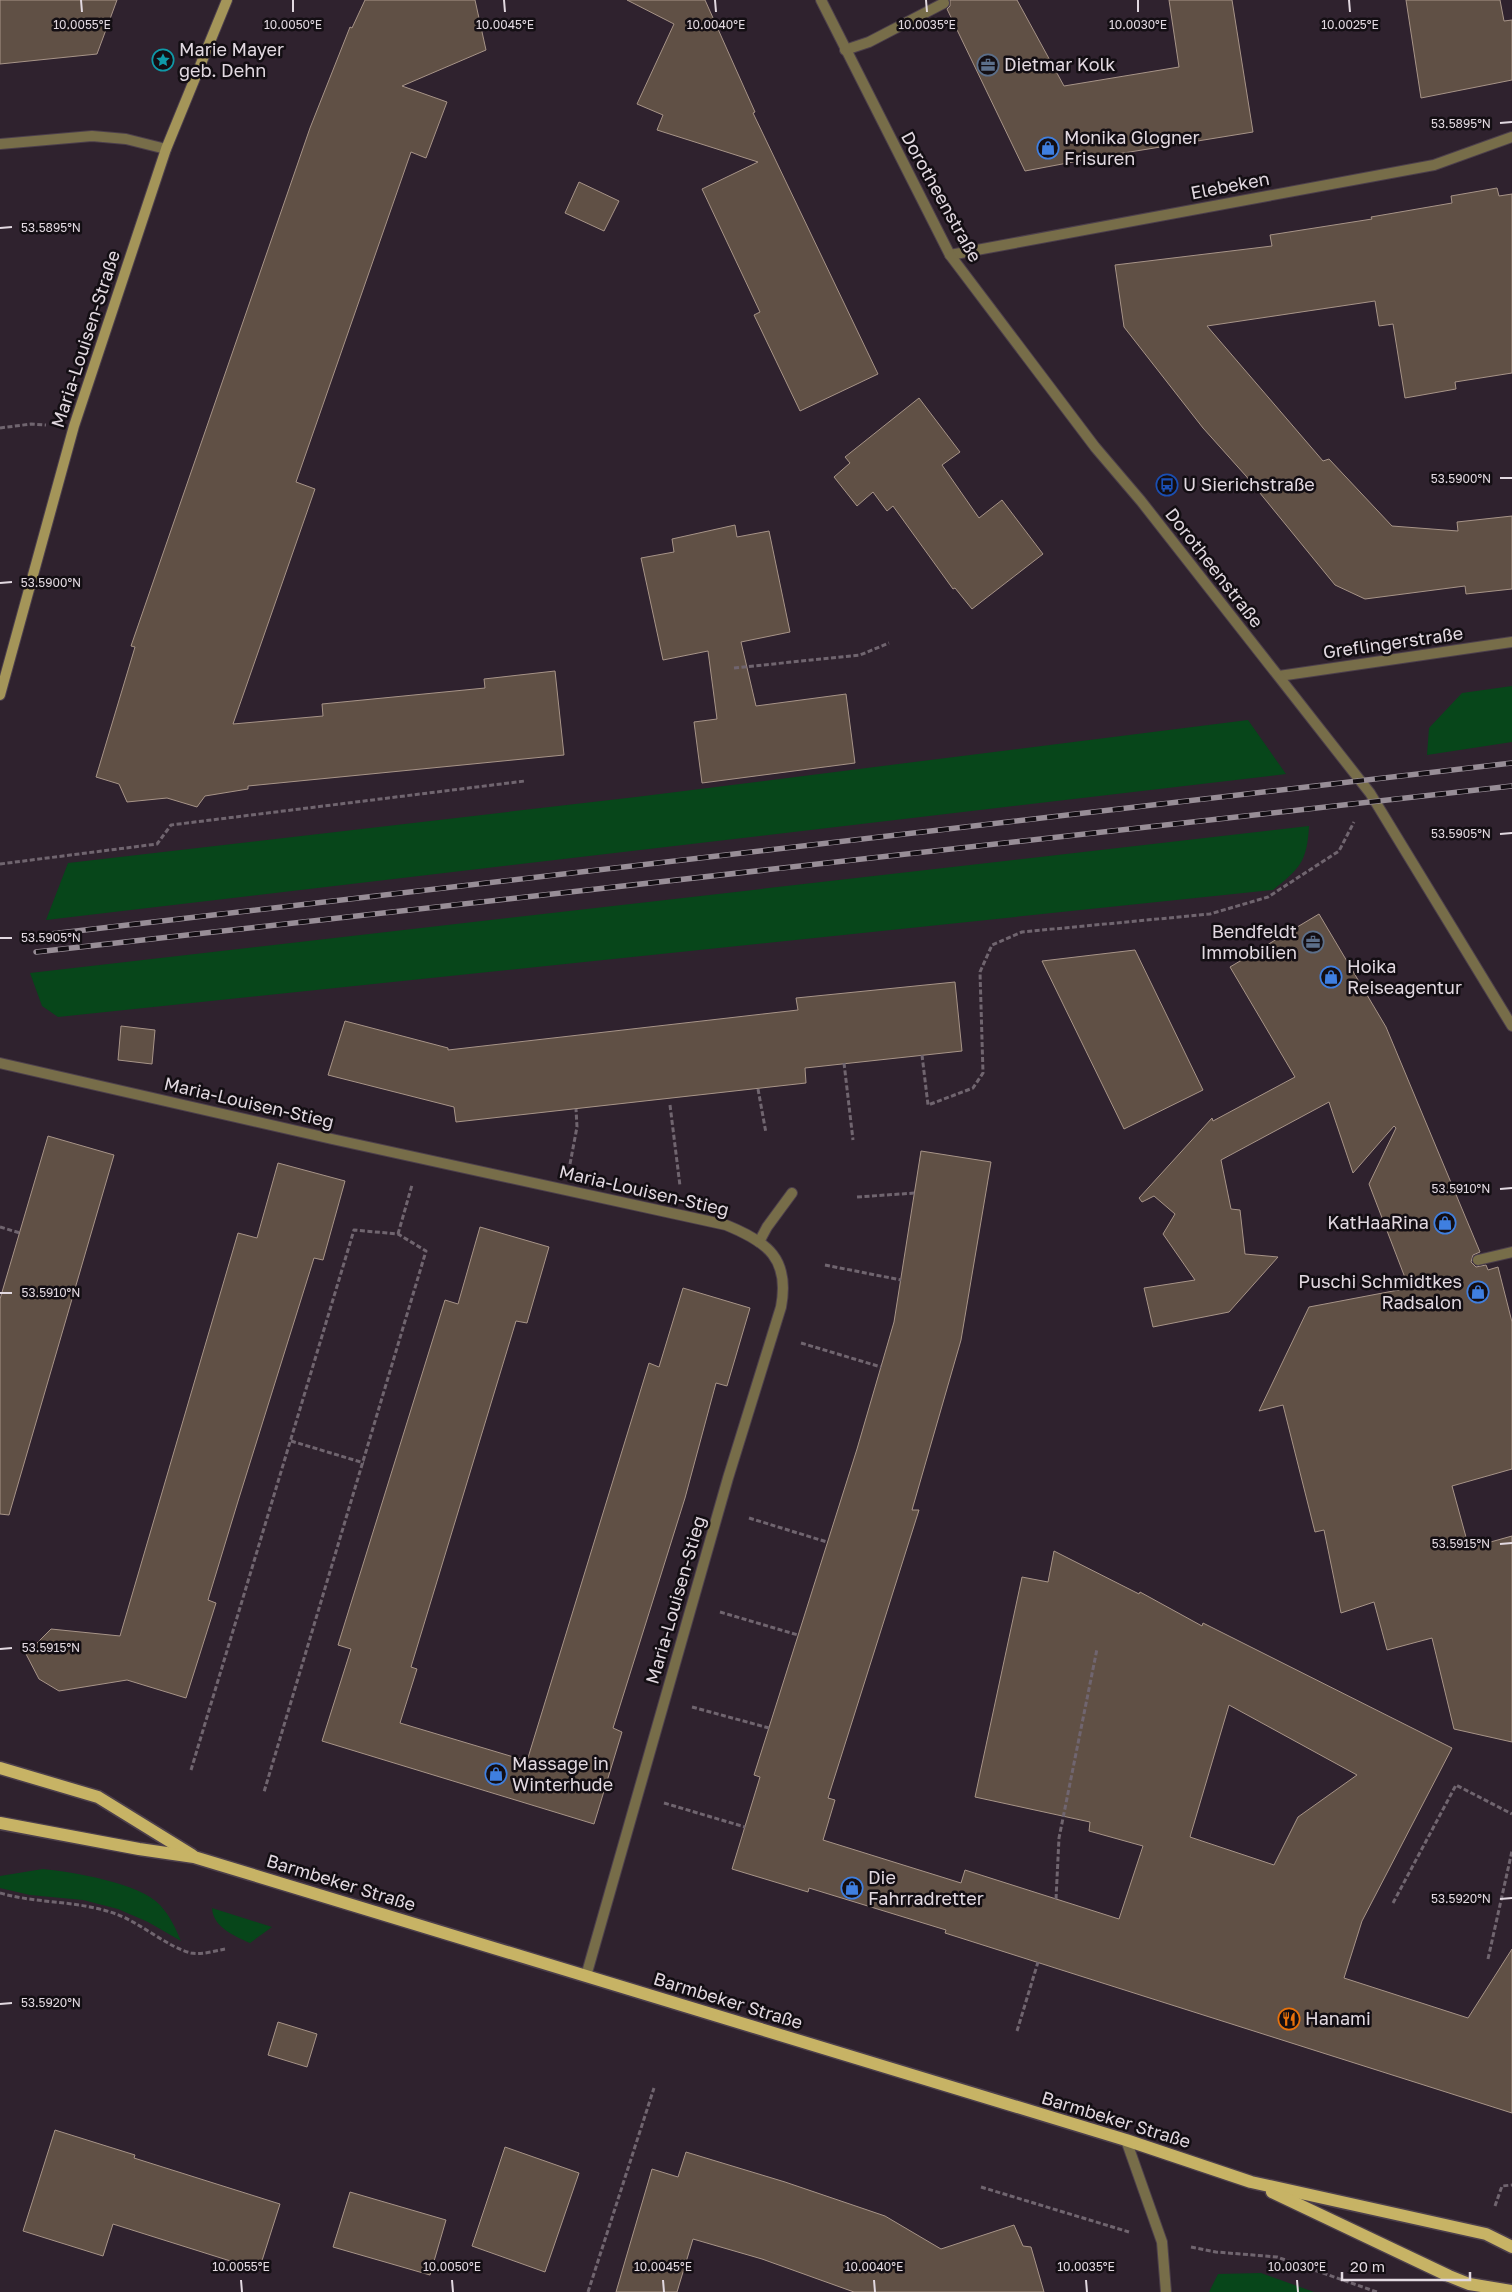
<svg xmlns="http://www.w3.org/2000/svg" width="1512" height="2292" font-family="'Golos Text',sans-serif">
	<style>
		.green { fill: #07461a }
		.building { fill: #605045; stroke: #a79488; fill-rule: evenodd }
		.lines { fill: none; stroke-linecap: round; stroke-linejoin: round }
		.service-casing { stroke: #4c3f4b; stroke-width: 12 }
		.minor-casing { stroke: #4c3f4b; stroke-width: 12 }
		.tertiary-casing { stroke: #4c3f4b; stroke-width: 12 }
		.secondary-casing { stroke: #4c3f4b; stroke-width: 12 }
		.primary-casing { stroke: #4c3f4b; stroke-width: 15 }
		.path { stroke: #70656f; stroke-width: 3; stroke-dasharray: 5 2.5; stroke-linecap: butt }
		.service { stroke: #776d49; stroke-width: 10 }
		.minor { stroke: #776d49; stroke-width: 10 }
		.tertiary { stroke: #776d49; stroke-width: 10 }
		.secondary { stroke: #a49559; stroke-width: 10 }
		.primary { stroke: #c7b365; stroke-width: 12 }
		.rail-casing { stroke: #988e97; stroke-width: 5.5 }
		.rail { stroke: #130e13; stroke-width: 4; stroke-dasharray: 11; stroke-linecap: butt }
		.ticks { fill: none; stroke: #e2d9e1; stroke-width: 2 }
		.labels { text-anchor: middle; stroke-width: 5; stroke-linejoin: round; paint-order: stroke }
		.poi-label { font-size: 18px; fill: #e2d9e1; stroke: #130e13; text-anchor: start }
		.street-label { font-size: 18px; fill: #e2d9e1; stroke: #130e13 }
		.ticks-label { font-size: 12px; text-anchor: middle; fill: #e2d9e1; stroke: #130e13; stroke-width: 5; stroke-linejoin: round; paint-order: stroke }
	</style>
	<rect width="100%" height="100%" fill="#2f222e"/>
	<g class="green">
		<polygon points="1512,686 1512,742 1427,755 1429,728 1462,693"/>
		<polygon points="1248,720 1286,774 46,920 68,863 636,797"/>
		<path d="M1309 826C1307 862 1300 868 1273 890L58 1017 42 1006 30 973Z"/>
		<path d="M43 1869C73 1872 140 1883 160 1905 170 1916 175 1927 181 1941L148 1922 118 1909 83 1900 30 1895 0 1888V1876Z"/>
		<path d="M212 1908 272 1927 250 1943C234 1936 213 1927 212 1908Z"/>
		<polygon points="1261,2273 1314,2292 1209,2292 1218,2274"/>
	</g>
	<g class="building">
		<polygon points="0,0 117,0 97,54 0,64"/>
		<polygon points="365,0 475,0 486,50 402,86 447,102 426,158 411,152 296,482 315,489 233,724 323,716 322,704 485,688 484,679 555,671 564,755 248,786 248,789 205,796 197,807 167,798 127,802 119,784 96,777 135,647 131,646 310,128 350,27 352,28"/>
		<polygon points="627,0 705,0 755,112 753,113 878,374 800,411 754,315 760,312 702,189 758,162 657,130 663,115 637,104 674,24"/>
		<polygon points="950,0 1017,0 1064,86 1179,67 1169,0 1232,0 1253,132 1105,156 1025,171 947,9 950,6"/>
		<polygon points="1406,0 1500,0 1504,21 1512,20 1512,80 1421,98"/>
		<polygon points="579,182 619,201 604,231 565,213"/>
		<polygon points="1497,188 1499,196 1512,194 1512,373 1455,382 1456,389 1405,398 1393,324 1379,326 1375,301 1207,326 1323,461 1329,459 1392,526 1458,531 1457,522 1512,516 1512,589 1466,594 1465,586 1365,599 1335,585 1246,476 1203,428 1124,327 1115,265 1272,246 1270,235 1372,219 1371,217 1452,203 1451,196"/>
		<polygon points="919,398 960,452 942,465 979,518 1002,500 1043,554 972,609 955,588 953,589 893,506 887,511 873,492 857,506 834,477 850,463 845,457"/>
		<polygon points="735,525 737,537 769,531 790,632 741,642 756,706 846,694 855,763 702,783 694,722 717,719 708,651 663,660 641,558 674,552 672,539"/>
		<polygon points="1319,914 1386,1027 1480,1252 1473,1255 1471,1262 1476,1267 1486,1265 1488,1270 1498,1267 1512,1322 1512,1469 1452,1486 1469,1548 1512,1536 1512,1742 1454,1729 1432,1638 1387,1650 1374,1602 1341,1613 1324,1530 1315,1532 1283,1405 1259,1411 1309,1307 1409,1288 1369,1184 1396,1128 1394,1126 1353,1173 1329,1102 1221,1160 1231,1209 1240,1210 1245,1254 1278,1257 1229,1312 1153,1327 1144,1288 1195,1280 1163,1234 1175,1214 1154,1196 1142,1202 1139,1198 1212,1118 1213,1121 1295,1077 1230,967"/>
		<polygon points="1135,950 1203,1090 1124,1129 1042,961"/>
		<polygon points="955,982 962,1051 805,1068 806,1083 456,1122 454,1107 328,1075 345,1021 448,1048 448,1050 798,1010 796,998"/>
		<polygon points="121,1026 155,1030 152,1064 118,1060"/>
		<polygon points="48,1136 114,1155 9,1515 0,1514 0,1299"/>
		<path d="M921 1151 991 1162 961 1340 912 1510H919L828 1798 835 1800 823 1840 961 1883 965 1870 1119 1919 1143 1846 1089 1831 1090 1822 975 1797 1022 1577 1048 1582 1054 1551 1139 1594 1140 1592 1202 1626 1203 1623 1452 1748 1362 1921 1344 1978 1468 2018 1512 1949V2113L945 1933 946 1930 809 1888 808 1892 732 1869 760 1777 754 1775 857 1449 894 1322ZM1229 1705 1357 1775 1298 1817 1274 1865 1190 1837Z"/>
		<polygon points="278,1163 345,1181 323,1260 314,1258 239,1498 208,1600 216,1603 186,1698 127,1680 59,1691 39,1679 26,1654 51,1629 120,1636 238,1233 257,1238"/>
		<polygon points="480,1227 549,1247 527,1323 516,1321 411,1667 417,1669 400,1723 527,1761 649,1363 659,1367 683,1288 750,1308 727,1386 716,1383 685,1498 613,1728 622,1732 594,1824 322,1741 351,1649 338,1645 445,1300 458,1304"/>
		<polygon points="278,2022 317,2034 307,2067 268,2055"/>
		<polygon points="55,2130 135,2155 134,2158 280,2204 259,2270 113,2224 103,2256 23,2231"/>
		<polygon points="505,2147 579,2173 545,2272 472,2246"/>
		<polygon points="686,2152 785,2182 885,2216 941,2249 1014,2225 1023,2246 1031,2247 1044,2292 854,2292 762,2259 693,2239 677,2292 616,2292 652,2169 678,2177"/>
		<polygon points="350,2192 446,2220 430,2275 333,2247"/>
	</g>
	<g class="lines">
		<g class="service-casing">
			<g id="service">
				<polyline points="845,50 869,42 944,3"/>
				<polyline points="759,1242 767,1227 792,1193"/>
				<polyline points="1478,1260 1512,1252"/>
			</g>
		</g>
		<g class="minor-casing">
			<g id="minor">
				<polyline points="0,144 92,136 126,139 166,149"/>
				<polyline points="950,255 1434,165 1512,137"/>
				<polyline points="1279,676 1512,642"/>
				<path d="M0 1063 332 1139 726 1225C768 1242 790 1259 781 1307L728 1478 586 1976"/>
				<polyline points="1126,2140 1162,2242 1166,2292"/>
			</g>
		</g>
		<g class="tertiary-casing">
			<polyline id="tertiary" points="821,0 950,255 1095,447 1141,501 1370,793 1512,1026"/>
		</g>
		<g class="secondary-casing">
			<polyline id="secondary" points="0,695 74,426 166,149 227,0"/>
		</g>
		<g class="primary-casing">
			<g id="primary">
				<polyline points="0,1768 98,1797 192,1855"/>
				<polyline points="0,1823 139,1849 194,1857 1126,2140 1251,2182 1486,2234 1512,2247"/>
				<polyline points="1272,2192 1449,2276 1469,2284 1512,2291"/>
			</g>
		</g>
		<g class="path">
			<polyline points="0,428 31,424 46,425"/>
			<polyline points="734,668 860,655 889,643"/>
			<polyline points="0,864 157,844 171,825 525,781"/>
			<polyline points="922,1055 928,1105 973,1088 983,1073 980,972 992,945 1022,932 1210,914 1268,897 1339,851 1354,822"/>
			<polyline points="844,1063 853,1140"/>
			<polyline points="758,1089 766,1133"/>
			<polyline points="670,1105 680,1186"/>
			<polyline points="570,1164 577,1127 576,1109"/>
			<polyline points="857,1197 915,1193"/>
			<polyline points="0,1227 20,1233"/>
			<polyline points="398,1234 412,1185"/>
			<polyline points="825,1265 901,1280"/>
			<polyline points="801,1343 881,1367"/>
			<polyline points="291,1441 364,1463"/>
			<polyline points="749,1518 827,1542"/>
			<polyline points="720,1612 798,1635"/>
			<polyline points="692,1707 769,1728"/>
			<polyline points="191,1770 354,1230 398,1234 426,1251 264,1792"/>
			<polyline points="664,1803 745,1827"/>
			<path d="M0 1893C38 1904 78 1900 116 1914 139 1922 169 1948 191 1953 202 1955 214 1951 225 1949"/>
			<polyline points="1056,1899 1059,1838 1097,1649"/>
			<polyline points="1393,1903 1456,1785 1512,1814"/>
			<polyline points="1488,1959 1512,1851"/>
			<polyline points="1017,2031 1038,1962"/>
			<polyline points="981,2187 1129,2232"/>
			<polyline points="1495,2206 1502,2186 1512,2185"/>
			<polyline points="1191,2247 1216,2252 1277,2257 1377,2292"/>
			<polyline points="588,2292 654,2088"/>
		</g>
		<use href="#service" class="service"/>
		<use href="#minor" class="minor"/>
		<use href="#tertiary" class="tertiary"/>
		<use href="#secondary" class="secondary"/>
		<use href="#primary" class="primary"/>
		<g class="rail-casing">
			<g id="rail">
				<polyline points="42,935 1512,763"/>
				<polyline points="36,952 1512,786"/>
			</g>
		</g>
		<use href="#rail" class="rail"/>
	</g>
	<path class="ticks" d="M81 0 82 12M293 0V12M504 0 505 12M715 0 716 12M926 0 927 12M1138 0V12M1349 0 1350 12M1500 123 1512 122M0 228 12 227M1500 478H1512M0 583 12 582M1500 834 1512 833M0 938H12M1500 1189 1512 1188M0 1293H12M1500 1544 1512 1543M0 1649 12 1648M1500 1899 1512 1898M0 2004 12 2003M241 2280 242 2292M452 2280 453 2292M663 2280 664 2292M874 2280 875 2292M1086 2280 1087 2292M1297 2280 1298 2292"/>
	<defs>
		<g id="sight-ring" transform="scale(1.125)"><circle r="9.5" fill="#130e13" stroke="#0f9aa8" stroke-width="1.5"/><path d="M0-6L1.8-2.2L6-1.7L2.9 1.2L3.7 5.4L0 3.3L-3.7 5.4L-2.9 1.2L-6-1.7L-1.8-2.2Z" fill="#0f9aa8"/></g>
		<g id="office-ring" transform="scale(1.125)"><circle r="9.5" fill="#130e13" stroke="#5c6f8a" stroke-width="1.5"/><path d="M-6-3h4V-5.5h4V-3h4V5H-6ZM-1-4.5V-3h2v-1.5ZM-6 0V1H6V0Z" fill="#5c6f8a"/></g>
		<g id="shop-ring" transform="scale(1.125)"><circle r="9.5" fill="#130e13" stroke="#3f7fe0" stroke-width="1.5"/><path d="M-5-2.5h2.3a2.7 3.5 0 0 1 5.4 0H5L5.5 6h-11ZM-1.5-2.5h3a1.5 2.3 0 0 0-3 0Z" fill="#3f7fe0"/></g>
		<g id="bus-ring" transform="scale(1.125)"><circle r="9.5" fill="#130e13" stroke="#1a4fb4" stroke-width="1.5"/><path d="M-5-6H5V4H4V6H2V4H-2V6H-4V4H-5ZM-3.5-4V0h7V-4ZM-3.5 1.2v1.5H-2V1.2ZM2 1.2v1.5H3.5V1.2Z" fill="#1a4fb4"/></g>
		<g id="restaurant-ring" transform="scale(1.125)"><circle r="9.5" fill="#130e13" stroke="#e8710a" stroke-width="1.5"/><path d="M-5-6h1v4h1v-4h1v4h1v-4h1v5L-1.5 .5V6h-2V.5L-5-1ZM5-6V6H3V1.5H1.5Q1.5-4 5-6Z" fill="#e8710a"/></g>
	</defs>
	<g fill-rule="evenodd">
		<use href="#sight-ring" x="163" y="60"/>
		<use href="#office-ring" x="988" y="65"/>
		<use href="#shop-ring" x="1048" y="148"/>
		<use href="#bus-ring" x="1167" y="485"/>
		<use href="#office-ring" x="1313" y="942"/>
		<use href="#shop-ring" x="1331" y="977"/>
		<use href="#shop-ring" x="1445" y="1223"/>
		<use href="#shop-ring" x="1478" y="1292"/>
		<use href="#shop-ring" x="496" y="1774"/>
		<use href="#shop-ring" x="852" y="1888"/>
		<use href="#restaurant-ring" x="1289" y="2019"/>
	</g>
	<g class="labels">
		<g class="poi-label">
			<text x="179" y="56">Marie Mayer<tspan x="179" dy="21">geb. Dehn</tspan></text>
			<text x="1004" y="71">Dietmar Kolk</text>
			<text x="1064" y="144">Monika Glogner<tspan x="1064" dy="21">Frisuren</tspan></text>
			<text x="1183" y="491">U Sierichstraße</text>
			<text x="1297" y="938" text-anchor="end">Bendfeldt<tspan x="1297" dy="21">Immobilien</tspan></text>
			<text x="1347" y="973">Hoika<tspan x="1347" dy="21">Reiseagentur</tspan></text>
			<text x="1429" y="1229" text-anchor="end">KatHaaRina</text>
			<text x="1462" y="1288" text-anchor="end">Puschi Schmidtkes<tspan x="1462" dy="21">Radsalon</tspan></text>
			<text x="512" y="1770">Massage in<tspan x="512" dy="21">Winterhude</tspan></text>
			<text x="868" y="1884">Die<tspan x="868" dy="21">Fahrradretter</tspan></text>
			<text x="1305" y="2025">Hanami</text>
		</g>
		<g class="street-label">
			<text transform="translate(1230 186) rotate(-11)" y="6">Elebeken</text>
			<text transform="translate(941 197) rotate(61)" y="6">Dorotheenstraße</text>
			<text transform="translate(86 339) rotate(-72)" y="6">Maria-Louisen-Straße</text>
			<text transform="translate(1214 568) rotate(52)" y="6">Dorotheenstraße</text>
			<text transform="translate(1393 643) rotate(-8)" y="6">Greflingerstraße</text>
			<text transform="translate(249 1103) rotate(13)" y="6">Maria-Louisen-Stieg</text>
			<text transform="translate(644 1191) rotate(13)" y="6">Maria-Louisen-Stieg</text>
			<text transform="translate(676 1600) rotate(-74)" y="6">Maria-Louisen-Stieg</text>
			<text transform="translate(341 1883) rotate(17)" y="6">Barmbeker Straße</text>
			<text transform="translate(728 2001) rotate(17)" y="6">Barmbeker Straße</text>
			<text transform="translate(1116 2120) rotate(17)" y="6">Barmbeker Straße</text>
		</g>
	</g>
	<g class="ticks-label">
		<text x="82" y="29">10.0055°E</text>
		<text x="293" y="29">10.0050°E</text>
		<text x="505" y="29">10.0045°E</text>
		<text x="716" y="29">10.0040°E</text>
		<text x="927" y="29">10.0035°E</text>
		<text x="1138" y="29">10.0030°E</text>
		<text x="1350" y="29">10.0025°E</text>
		<text x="1461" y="128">53.5895°N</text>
		<text x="51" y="232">53.5895°N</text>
		<text x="1461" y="483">53.5900°N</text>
		<text x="51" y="587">53.5900°N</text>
		<text x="1461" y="838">53.5905°N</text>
		<text x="51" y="942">53.5905°N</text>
		<text x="1461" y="1193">53.5910°N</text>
		<text x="51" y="1297">53.5910°N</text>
		<text x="1461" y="1548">53.5915°N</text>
		<text x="51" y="1652">53.5915°N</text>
		<text x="1461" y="1903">53.5920°N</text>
		<text x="51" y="2007">53.5920°N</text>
		<text x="241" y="2271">10.0055°E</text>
		<text x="452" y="2271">10.0050°E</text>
		<text x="663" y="2271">10.0045°E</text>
		<text x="874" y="2271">10.0040°E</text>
		<text x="1086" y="2271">10.0035°E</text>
		<text x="1297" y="2271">10.0030°E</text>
	</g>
	<path d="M1342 2272v8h128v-8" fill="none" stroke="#e2d9e1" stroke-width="2.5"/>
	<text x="1350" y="2272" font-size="15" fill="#e2d9e1" stroke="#130e13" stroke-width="4" paint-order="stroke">20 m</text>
</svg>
